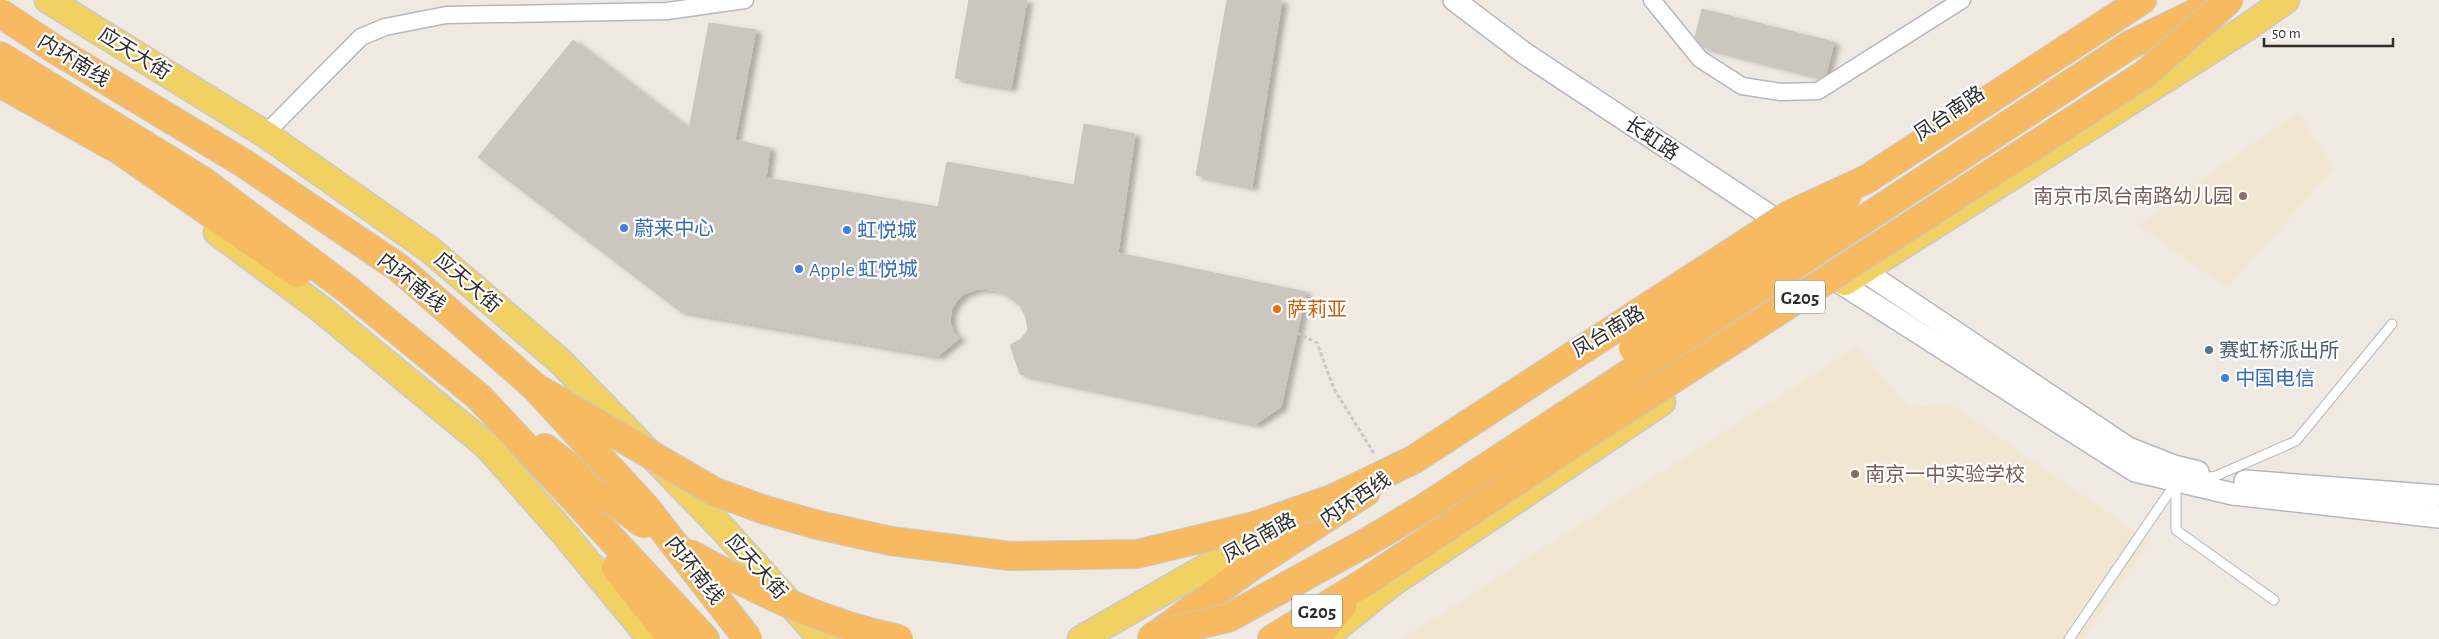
<svg xmlns="http://www.w3.org/2000/svg" width="2439" height="639" font-family="'Alegreya Sans','Noto Sans SC',sans-serif">
	<style>
		.education { fill: #f0e6d1 }
		.building { fill: #cbc7bf; stroke: #cbc5ba; filter: url(#shadow) }
		.lines { fill: none; stroke-linecap: round; stroke-linejoin: round }
		.service-casing { stroke: #b4b7c1; stroke-width: 11 }
		.minor-casing { stroke: #b4b7c1; stroke-width: 19 }
		.tertiary-casing { stroke: #b4b7c1; stroke-width: 24 }
		.primary-casing { stroke: #c9c9c9; stroke-width: 29 }
		.trunk-casing { stroke: #c9c9c9; stroke-width: 30 }
		.path { stroke: #c9c9c9; stroke-width: 3; stroke-dasharray: 4 2.5; stroke-linecap: butt }
		.service { stroke: #fff; stroke-width: 9 }
		.minor { stroke: #fff; stroke-width: 16 }
		.tertiary { stroke: #fff; stroke-width: 21 }
		.primary { stroke: #f2d163; stroke-width: 26 }
		.trunk { stroke: #f8ba60; stroke-width: 28 }
		.trunk-bridge-casing { stroke: #c9c9c9; stroke-width: 30; stroke-linecap: butt }
		.trunk-bridge { stroke: #f8ba60; stroke-width: 28 }
		.education-dot { fill: #8d6e63; stroke: #fff; stroke-width: 2 }
		.shop-dot { fill: #3f7fe0; stroke: #fff; stroke-width: 2 }
		.food-dot { fill: #e8710a; stroke: #fff; stroke-width: 2 }
		.service-dot { fill: #5c6f8a; stroke: #fff; stroke-width: 2 }
		.labels { text-anchor: middle; stroke-width: 4.5; stroke-linejoin: round; paint-order: stroke }
		.shield { fill: #fff; stroke: #6d6d6d; stroke-width: 1 }
		.shield-label { font-size: 19px; font-weight: bold; fill: #2e2e2e }
		.street-label { font-size: 20px; fill: #2e2e2e; stroke: #fff }
		.education-label { font-size: 20px; fill: #785e54; stroke: #fff; text-anchor: end }
		.shop-label { font-size: 20px; fill: #366cbe; stroke: #fff; text-anchor: start }
		.food-label { font-size: 20px; fill: #c56008; stroke: #fff; text-anchor: start }
		.service-label { font-size: 20px; fill: #4e5e75; stroke: #fff; text-anchor: start }
	</style>
	<defs>
		<filter id="shadow"><feDropShadow dx="5.5" dy="3" stdDeviation="2.5" flood-color="#0004"/></filter>
	</defs>
	<rect width="100%" height="100%" fill="#efe9e1"/>
	<g class="education">
		<polygon points="2298,112 2334,168 2227,288 2138,225"/>
		<polygon points="1856,347 1910,407 1951,404 2149,541 2083,639 1402,639"/>
	</g>
	<g class="building">
		<polygon points="969,0 1027,0 1011,88 955,78"/>
		<polygon points="1227,0 1282,0 1252,187 1196,175"/>
		<polygon points="1702,9 1834,42 1826,74 1821,77 1703,47 1695,37"/>
		<polygon points="709,23 756,30 735,140 770,148 766,178 938,207 947,162 1074,185 1084,124 1135,134 1118,253 1306,292 1281,407 1256,424 1020,374 1010,345 1020,340 1028,330 1026,318 1021,307 1010,297 996,290 978,289 964,294 956,302 951,311 950,323 954,333 960,338 938,356 680,311 478,157 573,40 689,129"/>
	</g>
	<g class="lines">
		<g class="service-casing">
			<g id="service">
				<polyline points="2195,479 2216,476 2296,441 2392,324"/>
				<polyline points="2176,481 2176,530 2274,600"/>
				<polyline points="2069,639 2177,481"/>
			</g>
		</g>
		<g class="minor-casing">
			<g id="minor">
				<polyline points="1652,0 1700,59 1742,86 1781,92 1818,91 1962,0"/>
				<polyline points="265,134 361,37 385,27 446,15 667,11 745,0"/>
			</g>
		</g>
		<g class="tertiary-casing">
			<g id="tertiary">
				<polyline points="1454,0 1524,53 1784,225 1842,284 2135,471 2233,494 2439,517"/>
				<polyline points="1864,271 2128,448 2174,466 2198,472"/>
				<polyline points="2245,481 2439,496"/>
			</g>
		</g>
		<g class="primary-casing">
			<g id="primary">
				<polyline points="48,0 265,134 429,249 560,361 723,529 813,629 827,639"/>
				<polyline points="217,232 317,306 487,446 567,537 651,639"/>
				<polyline points="1845,282 2246,28 2286,0"/>
				<polyline points="1325,637 1391,584 1662,402"/>
				<polyline points="1081,639 1285,522"/>
			</g>
		</g>
		<g class="trunk-casing">
			<g id="trunk">
				<polyline points="2130,45 2222,0"/>
				<polyline points="0,56 203,181 347,289 479,397 705,639"/>
				<polyline points="0,83 112,146"/>
				<polyline points="102,138 297,273"/>
				<polyline points="1867,179 2142,0"/>
				<polyline points="545,448 609,498"/>
				<polyline points="616,568 672,639"/>
				<polyline points="1152,638 1255,564 1366,492"/>
				<polyline points="1272,639 1362,584"/>
				<polyline points="1314,639 1342,606"/>
			</g>
		</g>
		<polyline class="path" points="1297,333 1317,343 1334,389 1375,455"/>
		<use href="#service" class="service"/>
		<use href="#minor" class="minor"/>
		<use href="#tertiary" class="tertiary"/>
		<use href="#primary" class="primary"/>
		<use href="#trunk" class="trunk"/>
		<g class="trunk-bridge-casing">
			<g id="trunk-bridge">
				<polyline points="0,13 56,50 245,164 399,268 535,387 647,509 748,639"/>
				<polyline points="1633,348 1810,230 1847,197"/>
				<polyline points="535,387 713,491 765,510 818,525 891,541 1010,556 1137,554 1254,526 1332,499 1413,460 1789,215 1867,179"/>
				<polyline points="609,498 644,524"/>
				<path d="M688 553C758 591 821 623 899 639"/>
				<polyline points="1362,584 1588,434 2145,74 2229,0"/>
				<polyline points="1154,635 1228,618 1369,541 1421,510 2130,45"/>
			</g>
		</g>
		<use href="#trunk-bridge" class="trunk-bridge"/>
	</g>
	<g class="education-dot">
		<circle cx="2243" cy="196" r="5"/>
		<circle cx="1855" cy="474" r="5"/>
	</g>
	<g class="shop-dot">
		<circle cx="624" cy="228" r="5"/>
		<circle cx="847" cy="230" r="5"/>
		<circle cx="799" cy="269" r="5"/>
		<circle cx="2225" cy="378" r="5"/>
	</g>
	<circle class="food-dot" cx="1277" cy="309" r="5"/>
	<circle class="service-dot" cx="2209" cy="350" r="5"/>
	<g class="labels">
		<g class="shield">
			<rect x="1775" y="280.5" width="50" height="33" rx="4"/>
			<rect x="1292" y="594.5" width="50" height="33" rx="4"/>
		</g>
		<g class="shield-label">
			<text x="1800" y="304">G205</text>
			<text x="1317" y="618">G205</text>
		</g>
		<g class="street-label">
			<text transform="translate(135 53) rotate(32)" y="7">应天大街</text>
			<text transform="translate(74 60) rotate(32)" y="7">内环南线</text>
			<text transform="translate(1949 113) rotate(-34)" y="7">凤台南路</text>
			<text transform="translate(1652 138) rotate(34)" y="7">长虹路</text>
			<text transform="translate(412 282) rotate(39)" y="7">内环南线</text>
			<text transform="translate(468 282) rotate(41)" y="7">应天大街</text>
			<text transform="translate(1608 331) rotate(-31)" y="7">凤台南路</text>
			<text transform="translate(1355 499) rotate(-34)" y="7">内环西线</text>
			<text transform="translate(1259 537) rotate(-29)" y="7">凤台南路</text>
			<text transform="translate(757 566) rotate(48)" y="7">应天大街</text>
			<text transform="translate(695 570) rotate(52)" y="7">内环南线</text>
		</g>
		<g class="education-label">
			<text x="2233" y="203">南京市凤台南路幼儿园</text>
			<text x="1865" y="481" text-anchor="start">南京一中实验学校</text>
		</g>
		<g class="shop-label">
			<text x="634" y="235">蔚来中心</text>
			<text x="857" y="237">虹悦城</text>
			<text x="809" y="276">Apple 虹悦城</text>
			<text x="2235" y="385">中国电信</text>
		</g>
		<g class="food-label">
			<text x="1287" y="316">萨莉亚</text>
		</g>
		<g class="service-label">
			<text x="2219" y="357">赛虹桥派出所</text>
		</g>
	</g>
	<path d="M2264 38v8h129v-8" fill="none" stroke="#2e2e2e" stroke-width="2.5"/>
	<text x="2272" y="38" font-size="15" fill="#2e2e2e" stroke="#ffffff" stroke-width="4" paint-order="stroke">50 m</text>
</svg>
